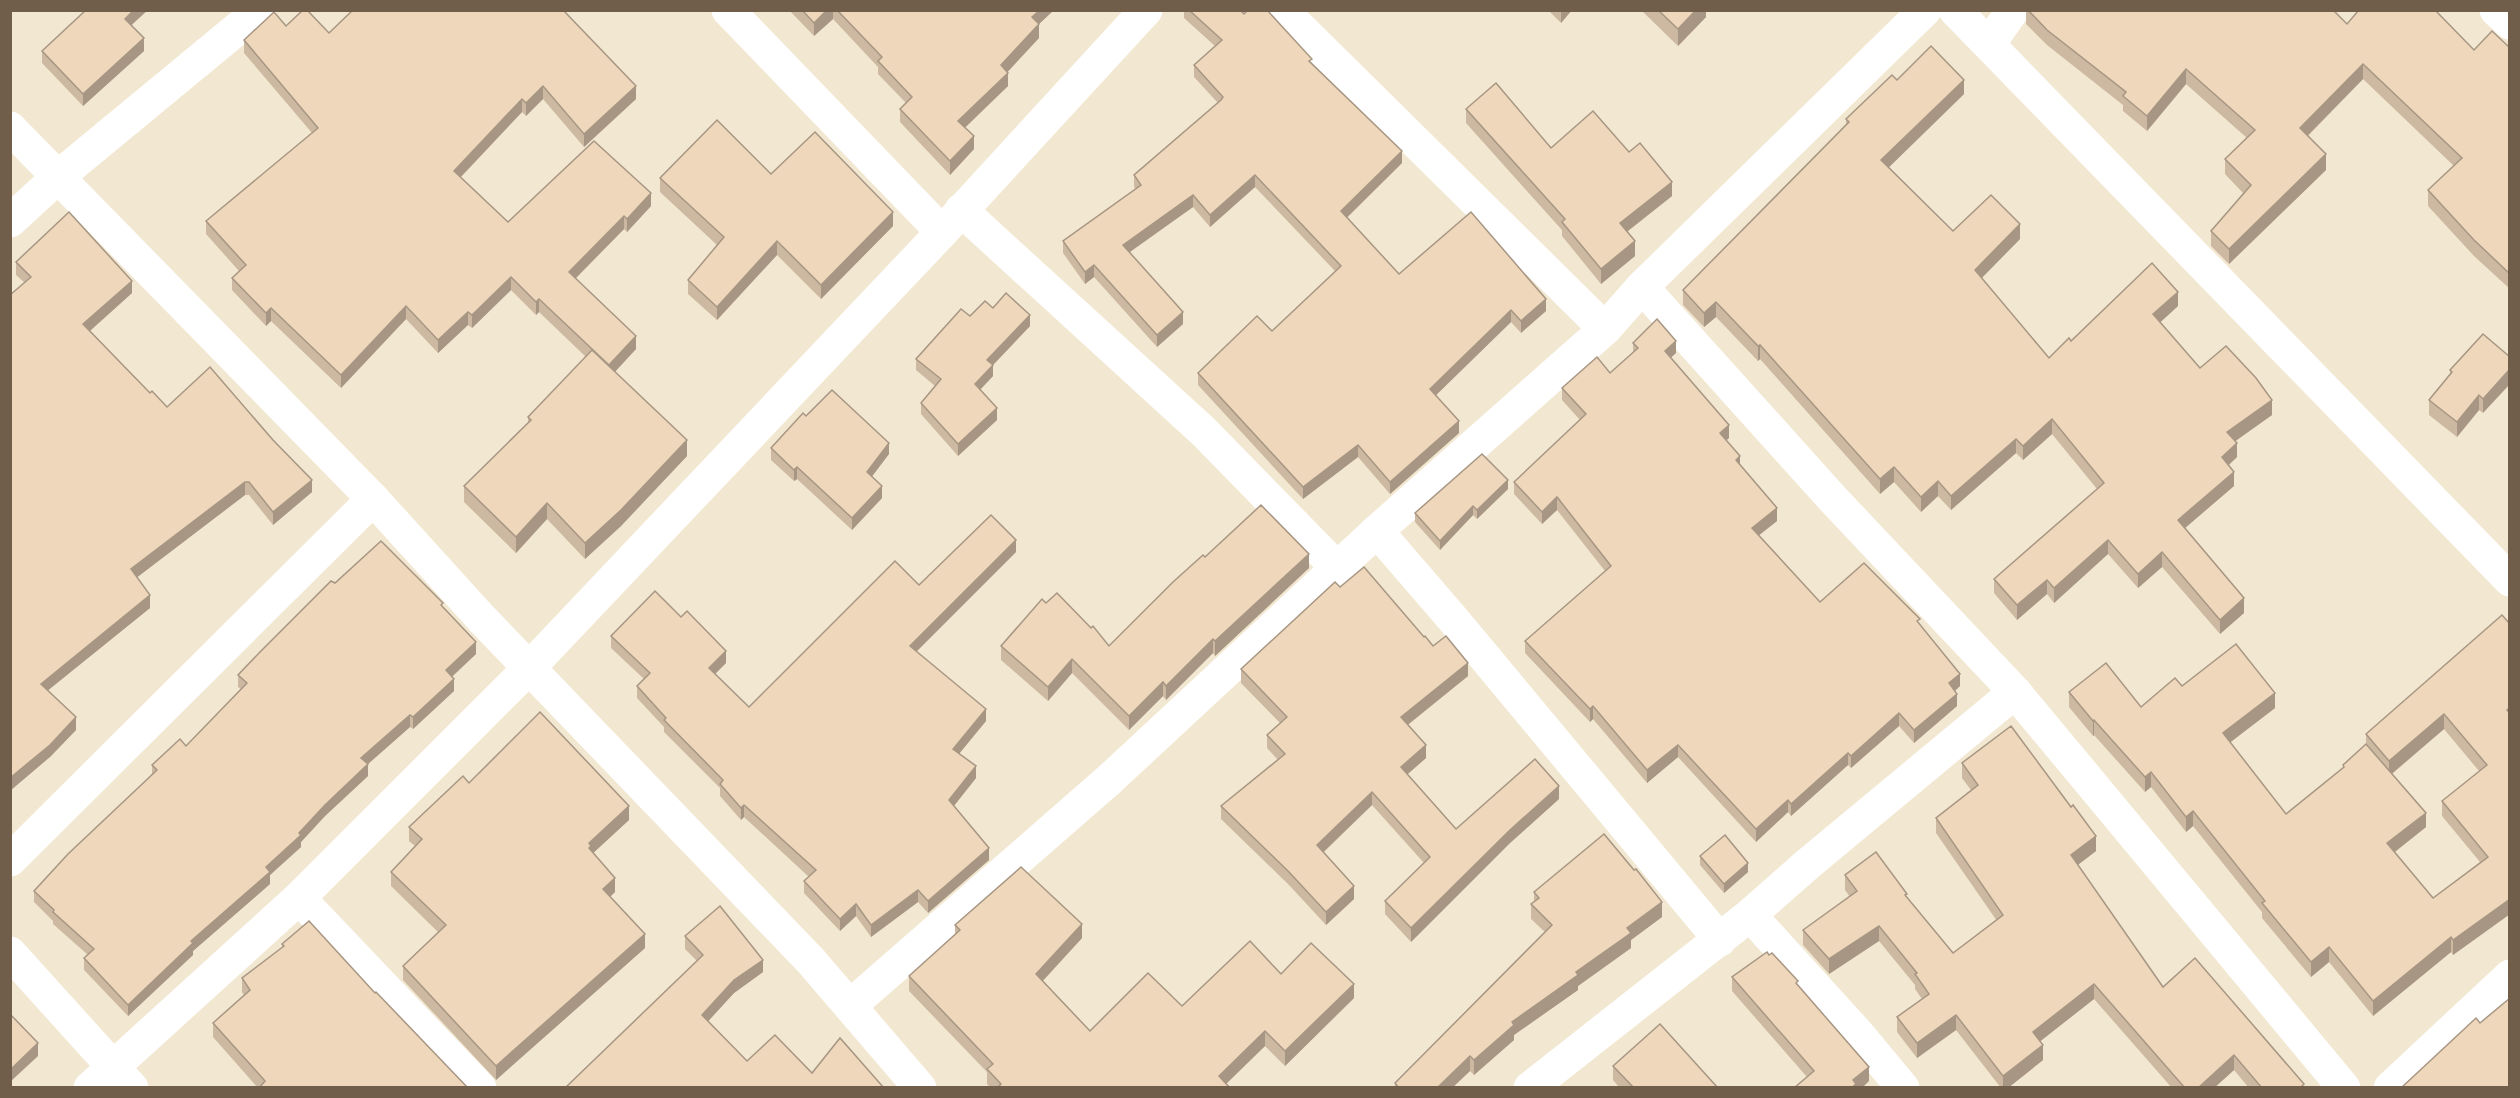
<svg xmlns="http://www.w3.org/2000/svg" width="2520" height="1098" font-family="'Archivo Narrow',sans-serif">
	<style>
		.residential { fill: #f2e7d0 }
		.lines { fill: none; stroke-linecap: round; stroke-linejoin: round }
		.minor { stroke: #fff; stroke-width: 33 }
		.wall { fill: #cdb9a1; fill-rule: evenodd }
		.shaded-wall { fill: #a79683 }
		.building { fill: #eed7bb; stroke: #a79683; stroke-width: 1.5 }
	</style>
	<rect width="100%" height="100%" fill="#faf5e1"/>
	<rect class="residential" x="11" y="11" width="2498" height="1076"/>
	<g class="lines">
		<g class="minor">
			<polyline points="728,10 942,232"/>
			<polyline points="1282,10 1605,329"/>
			<polyline points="1955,10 2510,580"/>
			<polyline points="2496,10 2510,23"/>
			<polyline points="1989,44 2013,10"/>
			<polyline points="10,128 373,499 482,619 811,961 920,1088"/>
			<polyline points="961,210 1204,432 1337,568"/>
			<polyline points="10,221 59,176 260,10"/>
			<polyline points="1642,287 1832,498 2015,692 2344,1088"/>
			<polyline points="1377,531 1452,618 1720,940"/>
			<polyline points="10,860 373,499"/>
			<polyline points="299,898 480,1088"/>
			<polyline points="1750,915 1859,1035 1903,1088"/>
			<polyline points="10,953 132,1088"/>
			<polyline points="850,1006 1110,779 1377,531 1605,329 1642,287 1925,10"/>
			<polyline points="90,1088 299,898 530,667 942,232 1146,10"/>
			<polyline points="1530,1088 1750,915 1809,863 2015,692"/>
			<polyline points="2390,1088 2510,976"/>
		</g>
	</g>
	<g class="wall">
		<polygon points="789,10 1054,10 1039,24 1039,38 1007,72 1008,86 965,128 974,149 950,175 900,122 900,109 906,103 878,74 878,67 833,19 814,36"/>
		<polygon points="1184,10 1240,10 1312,64 1402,163 1347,218 1399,274 1546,311 1521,333 1511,322 1436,395 1459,433 1390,494 1358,457 1303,499 1198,385 1198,373 1272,331 1335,271 1255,187 1210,227 1193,207 1129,252 1183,324 1157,347 1094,277 1085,284 1063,253 1063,241 1136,189 1134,187 1134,175 1218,103 1194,77 1194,65 1215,46 1184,18"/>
		<polygon points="1548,10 1572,10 1561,23"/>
		<polygon points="1641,10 1706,10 1706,17 1678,46"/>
		<polygon points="2026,10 2347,24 2474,50 2510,48 2510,289 2474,256 2428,206 2428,190 2454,166 2363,79 2308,136 2326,170 2229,264 2211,246 2211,231 2243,193 2225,174 2225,159 2247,138 2186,84 2147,131 2123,111 2123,105 2047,45 2026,24"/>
		<polygon points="132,25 144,51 83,106 42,63 42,51"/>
		<polygon points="286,26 329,33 636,99 584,147 543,99 526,116 522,112 461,177 508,222 651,206 627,232 624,229 576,278 636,349 615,372 687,456 621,526 585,559 547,519 516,553 464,502 464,486 528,423 528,417 586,357 539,312 536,315 511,290 472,328 468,325 438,353 406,319 341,388 271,321 266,326 232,290 232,278 239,271 206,234 206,221 312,133 244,53 244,40"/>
		<polygon points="1897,80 1964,94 1889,167 1953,231 2020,239 1981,278 2049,358 2071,341 2178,306 2160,322 2200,368 2272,415 2235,441 2237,457 2229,465 2234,486 2185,528 2244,613 2220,634 2162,567 2138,588 2108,554 2054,603 2047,594 2017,620 1994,593 1994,579 2097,489 2052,434 2023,460 2016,453 1951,510 1938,496 1921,512 1894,482 1880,494 1760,359 1758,361 1716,317 1704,327 1683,305 1683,290 1846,124 1846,119"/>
		<polygon points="1466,109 1551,148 1629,152 1672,196 1627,232 1635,256 1601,284 1562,236 1562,230 1466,123"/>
		<polygon points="771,174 893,226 821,299 777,255 717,320 688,294 688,280 717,245 660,192 660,178"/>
		<polygon points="16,262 132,293 90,331 150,393 167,407 312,492 273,525 249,495 245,495 137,577 150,608 48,690 76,730 50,757 25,283 16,275"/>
		<polygon points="993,308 1030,326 993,365 993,376 980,390 997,420 958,456 921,414 921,403 935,386 916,370 916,359 970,316"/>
		<polygon points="2483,334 2483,413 2479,410 2457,437 2429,415 2429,400 2450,374 2450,370"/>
		<polygon points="1633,343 1676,353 1671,357 1729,438 1726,440 1740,465 1777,521 1758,535 1820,602 1920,624 1960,686 1955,691 1957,706 1914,743 1899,726 1851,768 1848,765 1791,816 1788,812 1756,842 1678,757 1647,783 1593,719 1590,722 1525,653 1525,641 1605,571 1557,510 1542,524 1514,494 1514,482 1580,420 1562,400 1562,388 1610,373 1633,353"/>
		<polygon points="806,416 889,454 872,476 882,498 852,530 797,479 794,481 771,460 771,448"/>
		<polygon points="1508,489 1477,519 1473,515 1440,550 1415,522 1415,513"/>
		<polygon points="1016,552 916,652 986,721 959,754 976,778 954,806 989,860 928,913 918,902 871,937 856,916 840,931 804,893 804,881 809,877 744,817 741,820 720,796 720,788 664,732 664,727 637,698 637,686 644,679 611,648 611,636 726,663 715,674 749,707 919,585"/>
		<polygon points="1205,557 1309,568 1215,656 1213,653 1166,700 1163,696 1129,730 1072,673 1048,701 1001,660 1001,646 1046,603 1091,628 1109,646"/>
		<polygon points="335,583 443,608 476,654 452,677 454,691 413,729 410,727 368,764 368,776 325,816 301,842 301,847 270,875 270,884 193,951 193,955 128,1016 84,970 84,958 88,955 53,924 53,921 34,902 34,891 152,774 152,765 186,746 241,689 238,687 238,675"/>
		<polygon points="1340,587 1433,646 1468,676 1408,725 1426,758 1407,774 1456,829 1559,799 1510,843 1411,942 1385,914 1385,901 1424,863 1372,805 1324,852 1354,899 1326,925 1289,885 1221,819 1221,806 1278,760 1267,748 1267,735 1280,723 1241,683 1241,669"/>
		<path d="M2510 624V914L2453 955 2451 952 2373 1016 2329 962 2311 977 2262 918V912L2193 826 2186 832 2151 787 2145 792 2094 735 2093 736 2069 707V692L2141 707 2182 686 2275 708 2230 742 2286 814 2343 768V765L2366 745V734ZM2444 729 2479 771 2442 801V816L2480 862 2433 898 2395 852 2426 827 2392 774Z"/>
		<polygon points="1962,763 2096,851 2078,865 2163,987 2304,1088 2249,1088 2234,1070 2214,1088 2172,1088 2094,999 2040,1041 2043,1060 2008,1088 2001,1088 1956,1030 1917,1058 1897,1032 1897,1017 1922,999 1915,989 1915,985 1879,941 1829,974 1803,945 1803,930 1850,897 1845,890 1845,875 1907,898 1953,953 1997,921 1936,833 1936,818 1971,790 1962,778"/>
		<polygon points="469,783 629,820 593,853 615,892 610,897 645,948 496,1080 403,980 403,966 438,932 391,886 391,872 415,846 409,841 409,827"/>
		<polygon points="1700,856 1748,872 1724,893 1700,865"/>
		<polygon points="1534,892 1662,917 1631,940 1631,948 1578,986 1578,990 1514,1035 1514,1040 1474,1075 1470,1071 1452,1088 1395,1088 1395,1083 1545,932 1531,919 1531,904 1534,902"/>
		<polygon points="955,925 1082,938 1043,981 1090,1031 1182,1006 1281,974 1354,998 1285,1066 1265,1046 1226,1083 1230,1087 991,1088 987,1084 987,1072 909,991 909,976 955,934"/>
		<polygon points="685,936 763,972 734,993 708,1021 747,1061 812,1073 565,1088 697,961 685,949"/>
		<polygon points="282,944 375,993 468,1088 258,1088 213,1037 213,1023 244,995 242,992 242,978 282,947"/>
		<polygon points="1732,977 1798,986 1869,1081 1807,1077 1732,991"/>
		<polygon points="1613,1066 1718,1088 1620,1088 1613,1080"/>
	</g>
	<g class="shaded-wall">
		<polygon points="134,10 148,10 125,31 125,19"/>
		<polygon points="827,10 833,10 833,19 814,36 814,23"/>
		<polygon points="1040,10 1054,10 1039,24 1039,38 1001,79 1001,65 1032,17"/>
		<polygon points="1561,10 1572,10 1561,23"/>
		<polygon points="1696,10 1706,10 1706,17 1678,46 1678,29"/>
		<polygon points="144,38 144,51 83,106 83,94"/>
		<polygon points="2363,64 2363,79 2300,143 2300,128"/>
		<polygon points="2186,69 2186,84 2147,131 2147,116"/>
		<polygon points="1008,73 1008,86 958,134 958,121"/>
		<polygon points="1964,80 1964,94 1881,175 1881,160"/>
		<polygon points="543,86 543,99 526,116 526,103"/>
		<polygon points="636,86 636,99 584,147 584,134"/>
		<polygon points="522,99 522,112 454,184 454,171"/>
		<polygon points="974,136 974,149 950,175 950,161"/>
		<polygon points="1402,151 1402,163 1341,223 1341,211"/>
		<polygon points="2326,154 2326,170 2229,264 2229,249"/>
		<polygon points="1255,175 1255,187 1210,227 1210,215"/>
		<polygon points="1672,182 1672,196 1620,237 1620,223"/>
		<polygon points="651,193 651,206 627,232 627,219"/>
		<polygon points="1193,195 1193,207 1123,257 1123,245"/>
		<polygon points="893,212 893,226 821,299 821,285"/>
		<polygon points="624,216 624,229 569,285 569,272"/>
		<polygon points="2020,224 2020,239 1975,285 1975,270"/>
		<polygon points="777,241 777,255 717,320 717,307"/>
		<polygon points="1635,241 1635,256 1601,284 1601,269"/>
		<polygon points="1094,265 1094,277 1085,284 1085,272"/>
		<polygon points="511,277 511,290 472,328 472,315"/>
		<polygon points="132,281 132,293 83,337 83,324"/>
		<polygon points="2178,292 2178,306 2153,329 2153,314"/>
		<polygon points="539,299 539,312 536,315 536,302"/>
		<polygon points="1546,299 1546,311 1521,333 1521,321"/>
		<polygon points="1716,302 1716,317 1704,327 1704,313"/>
		<polygon points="406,306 406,319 341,388 341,375"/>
		<polygon points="271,308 271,321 266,326 266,313"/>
		<polygon points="1511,310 1511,322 1430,401 1430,389"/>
		<polygon points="468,312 468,325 438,353 438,340"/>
		<polygon points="1183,312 1183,324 1157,347 1157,335"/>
		<polygon points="1030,315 1030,326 993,365 993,376 975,395 975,384 987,360"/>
		<polygon points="636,336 636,349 609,378 609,365"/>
		<polygon points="1676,341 1676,353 1665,363 1665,351"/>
		<polygon points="1760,345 1760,359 1758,361 1758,346"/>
		<polygon points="2510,369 2510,384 2483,413 2483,399"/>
		<polygon points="2479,395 2479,410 2457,437 2457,422"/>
		<polygon points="2272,400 2272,415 2227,447 2227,432"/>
		<polygon points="997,408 997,420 958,456 958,444"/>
		<polygon points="2052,419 2052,434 2023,460 2023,446"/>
		<polygon points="1459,421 1459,433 1390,494 1390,482"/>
		<polygon points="1729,425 1729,438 1720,446 1720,433"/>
		<polygon points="2016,439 2016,453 1951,510 1951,496"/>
		<polygon points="687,440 687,456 621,526 585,559 585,543"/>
		<polygon points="889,443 889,454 867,483 867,472"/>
		<polygon points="2237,443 2237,457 2222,471 2222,457"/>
		<polygon points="1358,445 1358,457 1303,499 1303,487"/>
		<polygon points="1740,456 1740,469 1736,460"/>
		<polygon points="797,467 797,479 794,481 794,470"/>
		<polygon points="1894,467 1894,482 1880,494 1880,479"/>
		<polygon points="2234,472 2234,486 2178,534 2178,520"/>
		<polygon points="312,480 312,492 273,525 273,512"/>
		<polygon points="1508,480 1508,489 1477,519 1477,510"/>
		<polygon points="1938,481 1938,496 1921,512 1921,497"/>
		<polygon points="245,482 245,495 131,582 131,569"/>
		<polygon points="882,486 882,498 852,530 852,518"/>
		<polygon points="1557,497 1557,510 1542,524 1542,512"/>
		<polygon points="547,503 547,519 516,553 516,537"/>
		<polygon points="1473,506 1473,515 1440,550 1440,541"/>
		<polygon points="1777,508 1777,521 1752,541 1752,528"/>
		<polygon points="1016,540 1016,552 910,658 910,646"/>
		<polygon points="2108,540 2108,554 2054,603 2054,588"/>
		<polygon points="2162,552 2162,567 2138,588 2138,574"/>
		<polygon points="1309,554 1309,568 1215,656 1215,641"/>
		<polygon points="2047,580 2047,594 2017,620 2017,605"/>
		<polygon points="150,595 150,608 41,696 41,684"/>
		<polygon points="2244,598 2244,613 2220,634 2220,620"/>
		<polygon points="1213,639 1213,653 1166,700 1166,686"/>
		<polygon points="476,642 476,654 446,682 446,670"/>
		<polygon points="726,651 726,663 709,680 709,668"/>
		<polygon points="1072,659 1072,673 1048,701 1048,687"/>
		<polygon points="1468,663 1468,676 1401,730 1401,717"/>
		<polygon points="1960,674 1960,686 1949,696 1949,683"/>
		<polygon points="454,679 454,691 413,729 413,717"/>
		<polygon points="1163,682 1163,696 1129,730 1129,716"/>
		<polygon points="2275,693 2275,708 2223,748 2223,733"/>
		<polygon points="1957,694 1957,706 1914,743 1914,730"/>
		<polygon points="1593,706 1593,719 1590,722 1590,709"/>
		<polygon points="986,709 986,721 953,761 953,749"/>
		<polygon points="1899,713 1899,726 1851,768 1851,756"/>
		<polygon points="2444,714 2444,729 2389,776 2389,761"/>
		<polygon points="410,715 410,727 368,764 368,776 325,816 301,842 301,847 270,875 270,884 193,951 193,955 128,1016 128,1005 191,941 266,867 299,833 361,758"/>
		<polygon points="76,717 76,730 50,757 10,791 10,778"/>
		<polygon points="2094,720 2094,735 2093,736 2093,721"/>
		<polygon points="1426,745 1426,758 1401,780 1401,767"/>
		<polygon points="1678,745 1678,757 1647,783 1647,770"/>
		<polygon points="1848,753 1848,765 1791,816 1791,804"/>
		<polygon points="976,766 976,778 949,812 949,800"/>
		<polygon points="2151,772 2151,787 2145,792 2145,777"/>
		<polygon points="1559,786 1559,799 1510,843 1411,942 1411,928 1510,830"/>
		<polygon points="1372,792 1372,805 1317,858 1317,845"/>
		<polygon points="1788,800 1788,812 1756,842 1756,829"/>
		<polygon points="744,805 744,817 741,820 741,808"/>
		<polygon points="629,806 629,820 591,855 589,863 589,843"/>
		<polygon points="2193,811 2193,826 2186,832 2186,817"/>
		<polygon points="2426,813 2426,827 2387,858 2387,843"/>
		<polygon points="2096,836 2096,851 2071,870 2071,855"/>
		<polygon points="989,848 989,860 928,913 928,901"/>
		<polygon points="1748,863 1748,872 1724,893 1724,884"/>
		<polygon points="615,878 615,892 603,903 603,889"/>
		<polygon points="1354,886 1354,899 1326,925 1326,912"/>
		<polygon points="918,890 918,902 871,937 871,925"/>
		<polygon points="2510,899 2510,914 2453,955 2453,940"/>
		<polygon points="1662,902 1662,917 1631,940 1631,948 1578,986 1578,990 1514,1035 1514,1040 1474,1075 1474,1060 1512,1022 1576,972 1627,928"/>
		<polygon points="856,904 856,916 840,931 840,919"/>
		<polygon points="1082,924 1082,938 1036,988 1036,974"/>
		<polygon points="1879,926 1879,941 1829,974 1829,959"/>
		<polygon points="645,934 645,948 496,1080 496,1066"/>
		<polygon points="2451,937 2451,952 2373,1016 2373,1001"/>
		<polygon points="2329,947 2329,962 2311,977 2311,962"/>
		<polygon points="763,960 763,972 734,993 702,1028 702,1015 734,980"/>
		<polygon points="1354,984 1354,998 1285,1066 1285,1051"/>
		<polygon points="2094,984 2094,999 2033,1047 2033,1032"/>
		<polygon points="1956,1015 1956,1030 1917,1058 1917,1043"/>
		<polygon points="1265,1031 1265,1046 1222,1088 1219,1076"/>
		<polygon points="38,1043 38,1056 10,1082 10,1070"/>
		<polygon points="2043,1045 2043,1060 2008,1088 2003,1088 2003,1076"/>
		<polygon points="2234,1055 2234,1070 2214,1088 2198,1088"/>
		<polygon points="1470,1056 1470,1071 1452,1088 1437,1088"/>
		<polygon points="1869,1067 1869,1081 1862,1088 1851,1088 1853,1080"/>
	</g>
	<g class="building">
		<polygon points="86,10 134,10 125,19 144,38 83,94 42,51"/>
		<polygon points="303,10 307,10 329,33 353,10 563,10 636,86 584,134 543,86 526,103 522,99 454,171 508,222 594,141 651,193 627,219 624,216 569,272 636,336 609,365 539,299 536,302 511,277 472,315 468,312 438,340 406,306 341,375 271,308 266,313 232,278 246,265 206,221 318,128 244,40 274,12 286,26"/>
		<polygon points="802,10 827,10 814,23"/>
		<polygon points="837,10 1040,10 1032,17 1039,24 1001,65 1008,73 958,121 974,136 950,161 900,109 912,97 878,61 882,57"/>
		<polygon points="1189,10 1240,10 1244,14 1248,10 1267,10 1312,59 1309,61 1402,151 1341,211 1399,274 1471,212 1546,299 1521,321 1511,310 1430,389 1459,421 1390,482 1358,445 1303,487 1198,373 1257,316 1272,331 1341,266 1255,175 1210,215 1193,195 1123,245 1183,312 1157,335 1094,265 1085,272 1063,241 1141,185 1134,175 1221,100 1223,97 1194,65 1222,40"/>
		<polygon points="1658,10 1696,10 1678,29"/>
		<polygon points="2028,10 2333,10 2347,24 2359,10 2435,10 2474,50 2492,31 2510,48 2510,274 2474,240 2428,190 2462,158 2363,64 2300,128 2326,154 2229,249 2211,231 2251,185 2225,159 2255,130 2186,69 2147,116 2123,96 2126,92 2047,30"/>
		<polygon points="1931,46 1964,80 1881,160 1953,231 1991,195 2020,224 1975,270 2049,358 2069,338 2071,341 2152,263 2178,292 2153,314 2200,368 2226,346 2256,378 2272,400 2227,432 2237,443 2222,457 2234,472 2178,520 2244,598 2220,620 2162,552 2138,574 2108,540 2054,588 2047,580 2017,605 1994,579 2104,483 2052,419 2023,446 2016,439 1951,496 1938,481 1921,497 1894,467 1880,479 1760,345 1758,346 1716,302 1704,313 1683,290 1849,122 1846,119 1892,75 1897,80"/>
		<polygon points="1496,83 1551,148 1593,111 1629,152 1640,143 1672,182 1620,223 1635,241 1601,269 1562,222 1565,219 1466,109"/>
		<polygon points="717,120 771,174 815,132 893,212 821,285 777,241 717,307 688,280 724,237 660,178"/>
		<polygon points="69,212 132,281 83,324 150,393 152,391 167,407 210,367 273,440 312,480 273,512 249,482 245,482 131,569 150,595 41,684 76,717 50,745 10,778 10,295 31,277 16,262"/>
		<polygon points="1006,293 1030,315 987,360 993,365 975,384 997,408 958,444 921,403 941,379 916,359 961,309 970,316 985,301 993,308"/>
		<polygon points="1657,319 1676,341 1665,351 1729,425 1720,433 1740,456 1736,460 1777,508 1752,528 1820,602 1864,563 1920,619 1917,621 1960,674 1949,683 1957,694 1914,730 1899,713 1851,756 1848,753 1791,804 1788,800 1756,829 1678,745 1647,770 1593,706 1590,709 1525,641 1611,566 1557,497 1542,512 1514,482 1586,414 1562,388 1597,357 1610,373 1638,348 1633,343"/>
		<polygon points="2483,334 2510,357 2510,369 2483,399 2479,395 2457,422 2429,400 2452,372 2450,370"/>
		<polygon points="592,350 687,440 621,510 585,543 547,503 516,537 464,486 531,420 528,417"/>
		<polygon points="832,390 889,443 867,472 882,486 852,518 797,467 794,470 771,448 803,413 806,416"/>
		<polygon points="1482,454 1508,480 1477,510 1473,506 1440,541 1415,513"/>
		<polygon points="1261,505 1309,554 1215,641 1213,639 1166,686 1163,682 1129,716 1072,659 1048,687 1001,646 1042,599 1046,603 1057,593 1091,628 1093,626 1109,646 1173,582 1203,555 1205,557"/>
		<polygon points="991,515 1016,540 910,646 986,709 953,749 976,766 949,800 989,848 928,901 918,890 871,925 856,904 840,919 804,881 816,870 744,805 741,808 720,784 723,780 664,720 666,718 637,686 650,673 611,636 655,591 681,617 687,611 726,651 709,668 749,707 895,561 919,585"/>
		<polygon points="381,541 443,603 441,605 476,642 446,670 454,679 413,717 410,715 361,758 368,764 325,805 299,833 301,835 266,867 270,872 191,941 193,943 128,1005 84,958 94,949 53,912 54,910 34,891 68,854 157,770 152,765 180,739 186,746 247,683 238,675 260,652 331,581 335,583"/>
		<polygon points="1364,567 1424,637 1425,636 1433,646 1446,636 1468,663 1401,717 1426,745 1401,767 1456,829 1535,759 1559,786 1510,830 1411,928 1385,901 1430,857 1372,792 1317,845 1354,886 1326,912 1289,872 1221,806 1285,754 1267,735 1287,717 1241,669 1335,582 1340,587"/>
		<polygon points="2502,615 2510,624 2510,708 2507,710 2510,714 2510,899 2453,940 2451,937 2373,1001 2329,947 2311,962 2262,903 2265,901 2193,811 2186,817 2151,772 2145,777 2094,720 2093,721 2069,692 2106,663 2141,707 2175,678 2182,686 2236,644 2275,693 2223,733 2286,814 2344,767 2343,765 2366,744 2426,813 2387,843 2433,898 2488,857 2442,801 2487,765 2444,714 2389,761 2366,734"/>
		<polygon points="540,712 629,806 589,843 591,846 589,848 615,878 603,889 645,934 496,1066 403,966 446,925 391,872 422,839 409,827 463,776 469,783"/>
		<polygon points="2011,726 2071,807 2073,805 2096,836 2071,855 2163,987 2195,958 2304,1084 2300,1088 2262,1088 2234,1055 2198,1088 2185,1088 2094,984 2033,1032 2043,1045 2003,1076 1956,1015 1917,1043 1897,1017 1929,994 1915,974 1917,973 1879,926 1829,959 1803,930 1857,891 1845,875 1876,852 1907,894 1905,895 1953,953 2003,915 1936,818 1978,785 1962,763"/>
		<polygon points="1604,834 1634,870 1636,869 1662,902 1627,928 1631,933 1576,972 1578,975 1512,1022 1514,1025 1474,1060 1470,1056 1437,1088 1399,1088 1395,1083 1552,925 1531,904 1539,898 1534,892"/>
		<polygon points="1725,835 1748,863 1724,884 1700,856"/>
		<polygon points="1021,867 1082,924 1036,974 1090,1031 1148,973 1182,1006 1250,941 1281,974 1311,943 1354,984 1285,1051 1265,1031 1219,1076 1230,1088 997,1088 1001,1084 987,1069 993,1064 909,976 960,930 955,925"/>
		<polygon points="720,906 763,960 734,980 702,1015 747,1061 775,1035 812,1073 840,1038 884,1088 565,1088 703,955 685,936"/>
		<polygon points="309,921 375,993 376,992 468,1088 259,1088 265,1081 213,1023 250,990 242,978 284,946 282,944"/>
		<polygon points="1767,952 1769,955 1772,953 1798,981 1796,983 1869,1067 1853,1080 1856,1084 1851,1088 1794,1088 1814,1071 1732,977"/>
		<polygon points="2510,998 2510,1088 2401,1088 2476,1018 2480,1023"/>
		<polygon points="10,1014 38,1043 10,1070"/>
		<polygon points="1660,1024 1718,1088 1634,1088 1613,1066"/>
	</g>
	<rect width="2520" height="1098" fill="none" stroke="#705d4a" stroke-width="24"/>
</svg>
